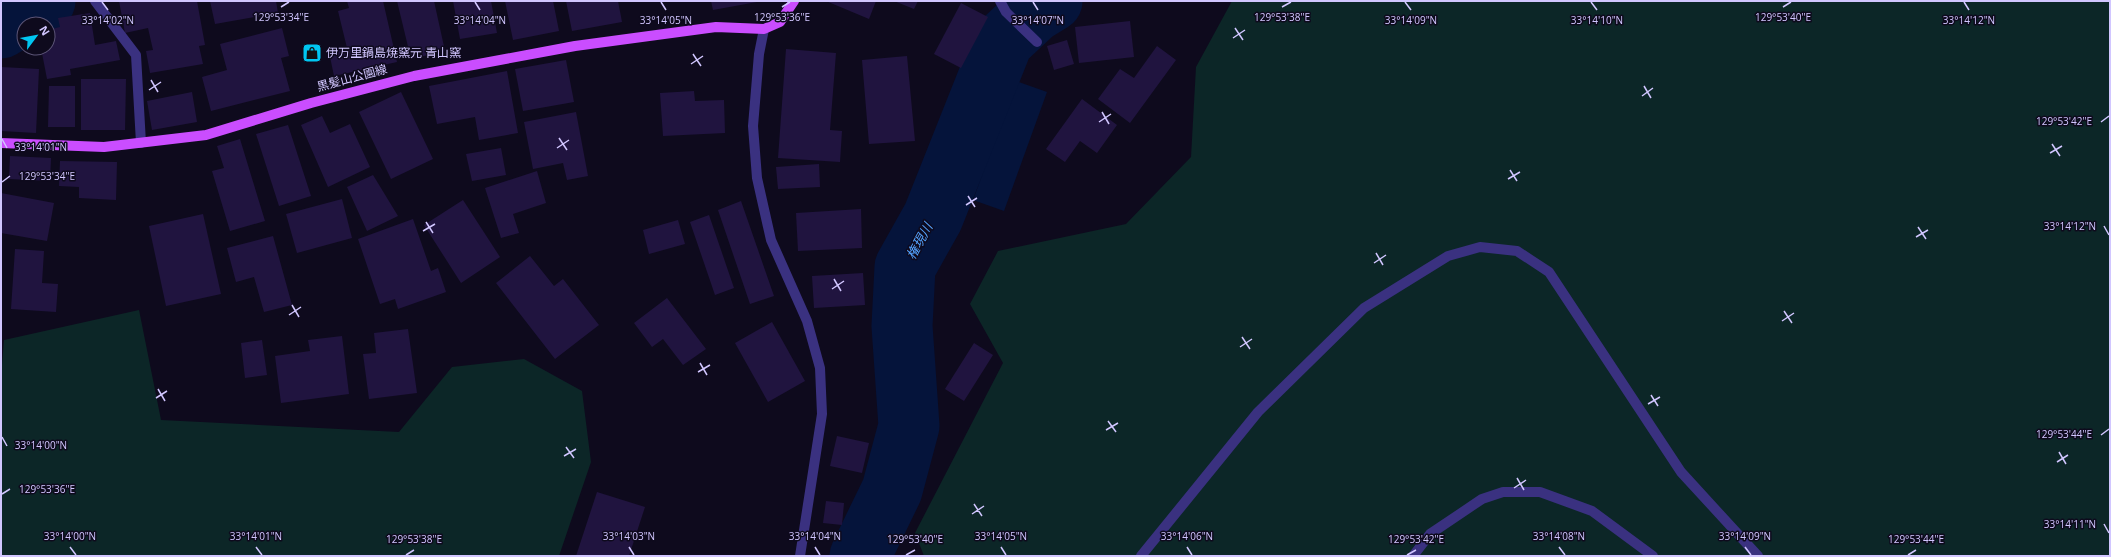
<svg xmlns="http://www.w3.org/2000/svg" width="2111" height="557" font-family="'Open Sans','Noto Sans JP',sans-serif">
	<style>
		.green { fill: #0c2627 }
		.water { fill: #05143b }
		.lines { fill: none; stroke-linecap: round; stroke-linejoin: round }
		.river { stroke: #05143b; stroke-width: 61 }
		.building { fill: #20143f }
		.minor { stroke: #3a3180; stroke-width: 10 }
		.major { stroke: #ca4dff; stroke-width: 10 }
		.ticks { fill: none; stroke: #d1c6ff; stroke-width: 1.5 }
		.labels { text-anchor: middle; stroke-width: 3; stroke-linejoin: round; paint-order: stroke }
		.poi-label { font-size: 12px; fill: #d1c6ff; stroke: #0e0a1d; text-anchor: start }
		.street-label { font-size: 12px; fill: #d1c6ff; stroke: #0e0a1d }
		.water-label { font-size: 13px; font-style: italic; fill: #54a3ff; stroke: #0e0a1d }
		.ticks-label { font-size: 10px; text-anchor: middle; fill: #d1c6ff; stroke: #0e0a1d; stroke-width: 3; stroke-linejoin: round; paint-order: stroke }
	</style>
	<rect width="100%" height="100%" fill="#0e0a1d"/>
	<g class="green">
		<polygon points="1232,1 2110,1 2110,556 924,556 915,533 1003,363 970,304 998,251 1126,224 1191,157 1196,67"/>
		<polygon points="139,310 161,420 399,432 452,367 524,359 582,391 591,462 559,556 1,556 1,377 4,340"/>
	</g>
	<polygon class="water" points="1016,81 1047,92 1004,211 973,200"/>
	<g class="lines">
		<g class="river">
			<polyline points="1,28 45,1"/>
			<polyline points="860,556 892,490 909,426 902,326 905,267 933,217 1003,41 1034,12 1052,1"/>
		</g>
	</g>
	<g class="building">
		<polygon points="119,1 197,1 205,45 199,46 203,64 150,73 146,51 153,50 148,28 125,33"/>
		<polygon points="210,1 276,1 278,13 215,24"/>
		<polygon points="347,1 383,1 397,62 334,76 329,52 347,48 338,11 349,8"/>
		<polygon points="397,1 434,1 445,51 411,59"/>
		<polygon points="453,1 491,1 497,33 460,39"/>
		<polygon points="505,1 553,1 559,31 513,40"/>
		<polygon points="566,1 618,1 622,22 572,31"/>
		<polygon points="711,1 757,1 757,2 713,10"/>
		<polygon points="826,1 876,1 869,19"/>
		<polygon points="894,1 918,1 914,9"/>
		<polygon points="961,3 988,17 961,68 934,54"/>
		<polygon points="90,13 95,45 116,41 120,60 70,69 71,75 47,79 41,48 48,48 48,30 60,27 58,18"/>
		<polygon points="1130,21 1134,57 1079,63 1075,27"/>
		<polygon points="282,28 289,56 281,58 290,91 211,111 202,77 227,70 220,44"/>
		<polygon points="1067,40 1074,64 1054,70 1047,46"/>
		<polygon points="1157,46 1176,60 1130,123 1098,99 1120,69 1134,78"/>
		<polygon points="786,49 836,53 830,130 842,131 840,162 778,158"/>
		<polygon points="907,56 915,141 869,144 862,60"/>
		<polygon points="566,60 574,102 523,111 515,69"/>
		<polygon points="1,67 39,69 36,133 1,131"/>
		<polygon points="507,71 518,133 479,140 475,117 437,124 429,86"/>
		<polygon points="81,79 126,79 125,130 81,130"/>
		<polygon points="49,86 75,86 75,127 48,127"/>
		<polygon points="694,91 695,101 724,100 725,133 663,136 660,93"/>
		<polygon points="192,92 197,122 152,130 147,101"/>
		<polygon points="401,92 433,159 391,179 359,112"/>
		<polygon points="1082,99 1117,125 1097,153 1080,141 1065,162 1046,149"/>
		<polygon points="576,112 588,176 567,180 563,163 533,169 524,122"/>
		<polygon points="322,116 330,133 350,124 370,167 328,187 301,125"/>
		<polygon points="288,125 311,196 279,206 256,134"/>
		<polygon points="240,139 265,221 230,231 212,171 224,168 217,146"/>
		<polygon points="501,148 506,175 472,181 466,154"/>
		<polygon points="10,156 51,158 50,181 9,179"/>
		<polygon points="60,161 117,162 116,200 79,198 79,187 59,186"/>
		<polygon points="819,164 820,187 778,189 776,167"/>
		<polygon points="537,171 546,203 513,214 519,233 501,238 485,188"/>
		<polygon points="373,175 398,216 367,231 347,187"/>
		<polygon points="1,193 54,203 47,241 1,233"/>
		<polygon points="342,199 352,238 297,253 286,214"/>
		<polygon points="463,200 500,257 461,283 424,225"/>
		<polygon points="741,201 774,296 750,304 718,210"/>
		<polygon points="861,209 862,248 798,251 796,213"/>
		<polygon points="203,214 221,294 166,306 149,226"/>
		<polygon points="709,215 734,288 715,295 690,222"/>
		<polygon points="413,219 431,271 438,268 446,292 398,309 395,299 380,304 358,239"/>
		<polygon points="678,220 685,244 649,254 643,230"/>
		<polygon points="273,236 292,305 264,312 254,277 236,282 227,248"/>
		<polygon points="15,249 44,251 42,283 58,284 56,312 11,309"/>
		<polygon points="530,256 554,286 563,279 599,325 555,359 496,283"/>
		<polygon points="863,273 865,305 814,308 812,276"/>
		<polygon points="667,298 706,349 683,365 663,339 652,347 634,323"/>
		<polygon points="772,322 805,381 768,402 735,343"/>
		<polygon points="408,329 417,393 369,399 363,354 376,353 374,333"/>
		<polygon points="342,336 349,394 281,403 275,356 310,351 308,340"/>
		<polygon points="262,340 267,375 245,378 241,343"/>
		<polygon points="974,343 993,355 964,401 945,389"/>
		<polygon points="837,436 869,443 862,473 830,466"/>
		<polygon points="597,492 645,507 629,556 576,556"/>
		<polygon points="826,501 844,503 842,525 823,523"/>
	</g>
	<g class="lines">
		<g class="minor">
			<polyline points="95,1 136,55 141,143"/>
			<polyline points="1000,1 1006,12 1037,42"/>
			<polyline points="764,29 759,54 753,126 757,178 771,240 807,321 820,368 822,414 800,556"/>
			<polyline points="1141,556 1258,412 1364,308 1448,256 1480,247 1517,251 1549,272 1681,472 1758,556"/>
			<polyline points="1413,556 1430,534 1482,499 1503,492 1540,492 1592,511 1653,556"/>
		</g>
		<polyline class="major" points="1,143 104,147 206,135 311,103 414,76 575,46 716,27 764,29 780,22 794,1"/>
	</g>
	<path class="ticks" d="M102 2 108 10M475 2 480 10M661 2 666 10M1033 2 1038 10M1405 2 1411 10M1591 2 1597 10M1964 2 1969 10M281 7 289 2M782 7 790 2M1282 7 1291 2M1783 7 1791 2M1235 28 1243 40M1233 38 1245 30M693 54 701 66M691 64 703 56M151 80 158 92M1644 86 1651 98M149 90 161 82M1642 96 1653 88M1102 112 1109 124M1099 122 1111 114M2101 122 2109 116M559 138 567 150M2 139 7 148M2052 144 2060 156M557 148 569 140M2050 153 2062 146M1510 170 1517 181M1508 179 1520 172M2 182 10 176M968 196 975 207M966 205 977 198M426 222 433 233M2104 226 2109 235M1918 227 1926 239M423 231 435 224M1916 237 1928 230M1376 253 1383 265M1374 263 1386 255M834 279 841 291M832 289 844 281M292 305 299 317M1784 311 1792 323M289 315 301 307M1782 321 1794 313M1242 337 1250 349M1240 347 1252 339M700 363 707 375M698 372 710 365M158 389 165 401M1651 395 1658 406M156 398 167 391M1648 404 1660 397M1108 421 1116 432M1106 430 1118 423M2101 435 2109 429M2 437 7 446M566 447 574 458M2059 452 2066 464M564 456 576 449M2057 462 2068 455M1517 478 1524 490M1514 488 1526 480M2 494 10 489M974 504 982 516M972 514 984 506M2104 524 2109 533M70 547 76 555M256 547 262 555M629 547 634 555M815 547 820 555M1001 547 1006 555M1187 547 1192 555M1559 547 1565 555M1745 547 1751 555M406 555 414 550M906 555 915 550M1407 555 1416 550M1908 555 1916 550"/>
	<defs>
		<g id="shop-square" transform="scale(1)"><rect x="-9" y="-9" width="18" height="18" rx="4" fill="#00c6f1" stroke="#0e0a1d"/><path d="M-5-2.5h2.3a2.7 3.5 0 0 1 5.4 0H5L5.5 6h-11ZM-1.5-2.5h3a1.5 2.3 0 0 0-3 0Z" fill="#111"/></g>
	</defs>
	<g fill-rule="evenodd">
		<use href="#shop-square" x="312" y="53"/>
	</g>
	<g class="labels">
		<g class="poi-label">
			<text x="326" y="57">伊万里鍋島焼窯元 青山窯</text>
		</g>
		<g class="street-label">
			<text transform="translate(352 78) rotate(-15)" y="4">黒髪山公園線</text>
		</g>
		<g class="water-label">
			<text transform="translate(919 241) rotate(-61)" y="5">権現川</text>
		</g>
	</g>
	<g class="ticks-label">
		<text x="782" y="21">129°53'36"E</text>
		<text x="1282" y="21">129°53'38"E</text>
		<text x="281" y="21">129°53'34"E</text>
		<text x="1783" y="21">129°53'40"E</text>
		<text x="1597" y="24">33°14'10"N</text>
		<text x="108" y="24">33°14'02"N</text>
		<text x="480" y="24">33°14'04"N</text>
		<text x="666" y="24">33°14'05"N</text>
		<text x="1038" y="24">33°14'07"N</text>
		<text x="1411" y="24">33°14'09"N</text>
		<text x="1969" y="24">33°14'12"N</text>
		<text x="2064" y="125">129°53'42"E</text>
		<text x="41" y="151">33°14'01"N</text>
		<text x="47" y="180">129°53'34"E</text>
		<text x="2070" y="230">33°14'12"N</text>
		<text x="2064" y="438">129°53'44"E</text>
		<text x="41" y="449">33°14'00"N</text>
		<text x="47" y="493">129°53'36"E</text>
		<text x="2070" y="528">33°14'11"N</text>
		<text x="70" y="540">33°14'00"N</text>
		<text x="256" y="540">33°14'01"N</text>
		<text x="629" y="540">33°14'03"N</text>
		<text x="815" y="540">33°14'04"N</text>
		<text x="1001" y="540">33°14'05"N</text>
		<text x="1187" y="540">33°14'06"N</text>
		<text x="1559" y="540">33°14'08"N</text>
		<text x="1745" y="540">33°14'09"N</text>
		<text x="414" y="543">129°53'38"E</text>
		<text x="915" y="543">129°53'40"E</text>
		<text x="1416" y="543">129°53'42"E</text>
		<text x="1916" y="543">129°53'44"E</text>
	</g>
	<rect width="2111" height="557" fill="none" stroke="#d1c6ff" stroke-width="4"/>
	<g transform="translate(36 36) rotate(58)"><circle r="19" fill="#0e0a1d" stroke="#5c5577"/>
	<path d="M0-3L7 15L0 10L-7 15Z" fill="#00c6f1"/>
	<text y="-6" font-size="11" font-weight="bold" text-anchor="middle" fill="#d1c6ff">N</text>
	</g>
</svg>
